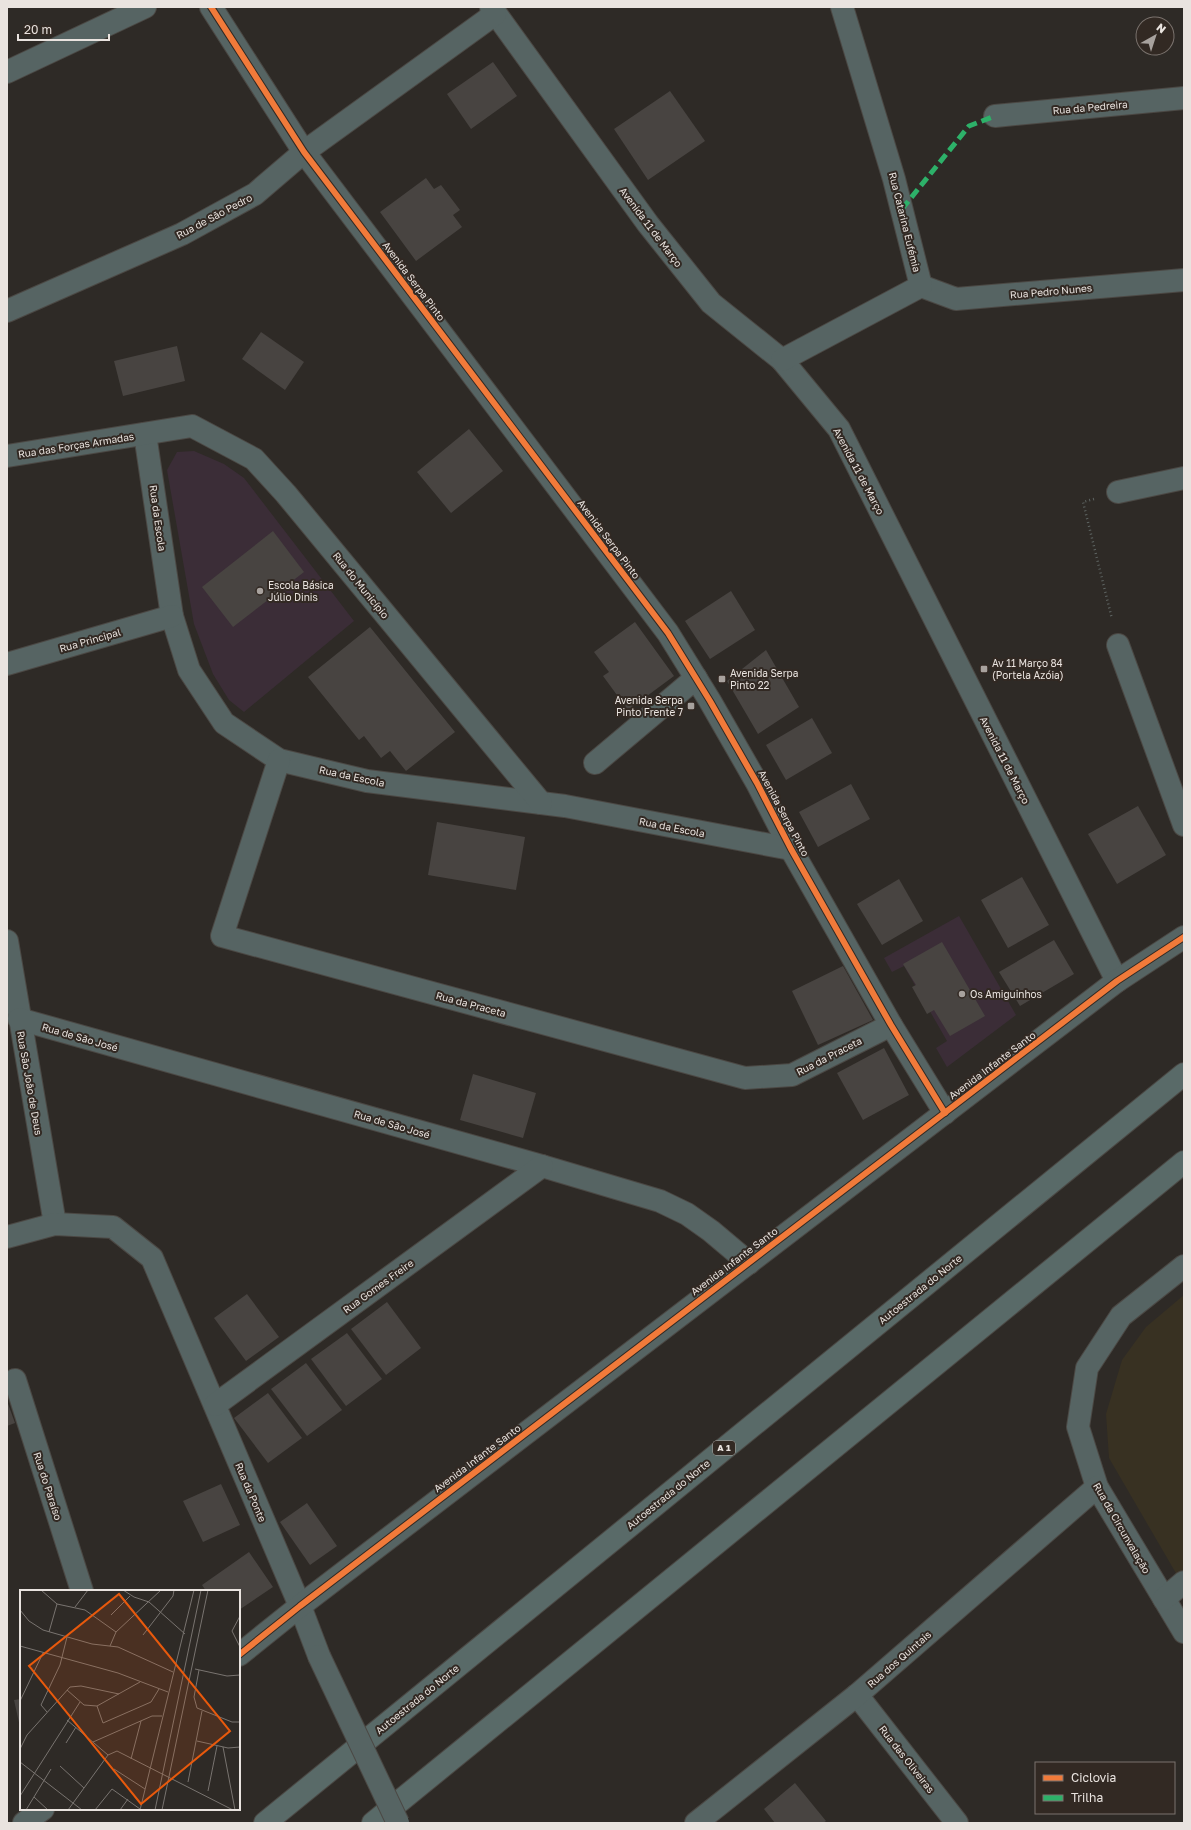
<svg xmlns="http://www.w3.org/2000/svg" width="1191" height="1830" font-family="'Golos Text',sans-serif">
	<style>
		.commercial { fill: #383122 }
		.education { fill: #3b2d37 }
		.building { fill: #484441 }
		.lines { fill: none; stroke-linecap: round; stroke-linejoin: round }
		.minor-casing { stroke: #4b4844; stroke-width: 24 }
		.highway-casing { stroke: #4b4844; stroke-width: 24 }
		.path { stroke: #5e6462; stroke-width: 2.5; stroke-dasharray: 1 3; stroke-linecap: butt }
		.minor { stroke: #566463; stroke-width: 22 }
		.highway { stroke: #596a68; stroke-width: 22 }
		.minor-bridge-casing { stroke: #4b4844; stroke-width: 24; stroke-linecap: butt }
		.minor-bridge { stroke: #566463; stroke-width: 22 }
		.quiet { stroke: #2db169; stroke-width: 5; stroke-dasharray: 10 5; stroke-linecap: butt }
		.cycleway-casing { stroke: #322923; stroke-width: 8 }
		.cycleway { stroke: #f17a3a; stroke-width: 6 }
		.poi-dot { fill: #a8a29e; stroke: #322923; stroke-width: 1.5 }
		.labels { text-anchor: middle; stroke-width: 4; stroke-linejoin: round; paint-order: stroke }
		.shield { fill: #322923; stroke: #b2aba7; stroke-width: 1 }
		.shield-label { font-size: 9px; font-weight: bold; fill: #e9e3df }
		.street-label { font-size: 10px; fill: #e9e3df; stroke: #322923 }
		.poi-label { font-size: 10px; fill: #e9e3df; stroke: #322923; text-anchor: start }
		.inset-road { fill: none; stroke: #797470; stroke-width: 1 }
		.view { fill: #e8590c; fill-opacity: 0.15; stroke: #e8590c; stroke-width: 2 }
		.inset-edge { fill: none; stroke: #e9e3df; stroke-width: 2 }
	</style>
	<rect width="100%" height="100%" fill="#2e2a26"/>
	<polygon class="commercial" points="1184,1295 1184,1587 1109,1458 1106,1414 1122,1360 1146,1327"/>
	<g class="education">
		<polygon points="194,451 224,464 244,478 354,621 244,712 229,700 213,674 194,624 167,470 177,452"/>
		<polygon points="959,916 1016,1015 947,1067 936,1048 947,1041 904,966 892,972 884,958"/>
	</g>
	<g class="building">
		<polygon points="493,62 517,96 471,129 447,94"/>
		<polygon points="670,91 705,141 648,180 614,129"/>
		<polygon points="426,178 434,189 441,185 460,210 453,215 462,227 416,261 380,212"/>
		<polygon points="261,332 304,362 285,390 242,359"/>
		<polygon points="177,346 185,381 123,396 114,361"/>
		<polygon points="469,429 503,471 451,513 417,472"/>
		<polygon points="273,531 304,572 233,627 202,587"/>
		<polygon points="731,591 755,630 710,659 685,621"/>
		<polygon points="635,622 674,676 628,710 603,676 609,672 594,652"/>
		<polygon points="370,627 455,732 406,771 390,751 381,758 364,736 359,740 308,677"/>
		<polygon points="766,650 799,707 758,734 727,681"/>
		<polygon points="812,718 832,753 786,780 766,745"/>
		<polygon points="851,784 870,819 818,847 799,812"/>
		<polygon points="1138,806 1166,855 1117,884 1088,834"/>
		<polygon points="437,822 525,837 516,890 428,875"/>
		<polygon points="1022,877 1049,925 1008,948 981,900"/>
		<polygon points="899,879 923,921 882,945 857,904"/>
		<polygon points="1054,940 1074,974 1020,1006 999,972"/>
		<polygon points="942,942 985,1016 950,1036 934,1010 927,1014 912,987 916,985 903,964"/>
		<polygon points="843,966 873,1020 818,1045 792,991"/>
		<polygon points="884,1048 909,1095 863,1120 837,1073"/>
		<polygon points="473,1074 536,1093 523,1138 460,1120"/>
		<polygon points="247,1294 279,1337 246,1361 214,1318"/>
		<polygon points="387,1302 421,1348 386,1375 351,1329"/>
		<polygon points="347,1333 382,1379 346,1406 311,1359"/>
		<polygon points="306,1363 342,1410 307,1436 271,1389"/>
		<polygon points="268,1393 302,1438 268,1463 234,1418"/>
		<polygon points="7,1401 15,1423 7,1426"/>
		<polygon points="221,1484 240,1525 203,1542 183,1501"/>
		<polygon points="307,1503 337,1546 310,1565 280,1522"/>
		<polygon points="249,1552 273,1587 239,1610 239,1591 206,1591 202,1585"/>
		<polygon points="21,1699 21,1727 20,1727 14,1700"/>
		<polygon points="795,1783 826,1821 823,1823 775,1823 764,1809"/>
	</g>
	<g class="lines">
		<g class="minor-casing">
			<g id="minor">
				<polyline points="211,7 304,152 668,633 710,701 757,783 791,849 891,1025 945,1113"/>
				<polyline points="491,7 648,224 711,303 782,360 839,429 1117,981"/>
				<polyline points="7,72 145,7"/>
				<polyline points="995,116 1184,98"/>
				<polyline points="921,286 956,299 1184,280"/>
				<polyline points="7,311 182,234 255,194 304,152 495,14"/>
				<polyline points="782,360 921,286 894,179 842,7"/>
				<polyline points="145,434 172,616 189,670 224,723 279,760 367,781 565,806 791,849"/>
				<polyline points="7,456 192,426 254,459 286,494 541,803"/>
				<polyline points="1118,492 1184,478"/>
				<polyline points="1118,645 1184,825"/>
				<polyline points="7,664 172,616"/>
				<polyline points="279,760 222,936 745,1078 792,1075 891,1025"/>
				<polyline points="595,763 696,678"/>
				<polyline points="7,941 55,1224"/>
				<polyline points="19,1019 542,1166 660,1201 687,1214 711,1231 749,1263"/>
				<polyline points="7,1237 55,1224 113,1227 152,1258 300,1606 319,1656"/>
				<polyline points="1184,1266 1121,1316 1087,1368 1078,1427 1097,1487 1184,1632"/>
				<polyline points="15,1380 82,1591"/>
				<polyline points="215,1405 542,1166"/>
				<polyline points="1164,1599 1184,1582"/>
				<polyline points="239,1655 300,1606 1117,981 1184,937"/>
				<polyline points="857,1695 957,1823"/>
				<polyline points="24,1823 43,1809"/>
				<polyline points="696,1823 857,1695 1097,1487"/>
			</g>
		</g>
		<g class="highway-casing">
			<g id="highway">
				<polyline points="265,1823 1184,1074"/>
				<polyline points="373,1823 1184,1162"/>
			</g>
		</g>
		<polyline class="path" points="1094,499 1083,502 1112,619"/>
		<use href="#minor" class="minor"/>
		<use href="#highway" class="highway"/>
		<g class="minor-bridge-casing">
			<polyline id="minor-bridge" points="319,1656 398,1823"/>
		</g>
		<use href="#minor-bridge" class="minor-bridge"/>
		<polyline class="quiet" points="902,209 969,126 995,116"/>
		<g class="cycleway-casing">
			<g id="cycleway">
				<polyline points="211,7 304,152 668,633 710,701 757,783 791,849 891,1025 945,1113"/>
				<polyline points="239,1655 300,1606 1117,981 1184,937"/>
			</g>
		</g>
		<use href="#cycleway" class="cycleway"/>
	</g>
	<g class="poi-dot">
		<circle cx="260" cy="591" r="4"/>
		<rect x="980" y="665" width="8" height="8" rx="2"/>
		<rect x="718" y="675" width="8" height="8" rx="2"/>
		<rect x="687" y="702" width="8" height="8" rx="2"/>
		<circle cx="962" cy="994" r="4"/>
	</g>
	<g class="labels">
		<rect class="shield" x="713" y="1441" width="22" height="14" rx="3"/>
		<g class="shield-label">
			<text x="724" y="1451">A 1</text>
		</g>
		<g class="street-label">
			<text transform="translate(1090 107) rotate(-5)" y="4">Rua da Pedreira</text>
			<text transform="translate(214 216) rotate(-28)" y="4">Rua de São Pedro</text>
			<text transform="translate(905 222) rotate(76)" y="4">Rua Catarina Eufémia</text>
			<text transform="translate(651 227) rotate(53)" y="4">Avenida 11 de Março</text>
			<text transform="translate(414 281) rotate(53)" y="4">Avenida Serpa Pinto</text>
			<text transform="translate(1051 291) rotate(-5)" y="4">Rua Pedro Nunes</text>
			<text transform="translate(76 445) rotate(-9)" y="4">Rua das Forças Armadas</text>
			<text transform="translate(859 471) rotate(62)" y="4">Avenida 11 de Março</text>
			<text transform="translate(158 518) rotate(82)" y="4">Rua da Escola</text>
			<text transform="translate(609 539) rotate(53)" y="4">Avenida Serpa Pinto</text>
			<text transform="translate(361 585) rotate(51)" y="4">Rua do Município</text>
			<text transform="translate(90 640) rotate(-16)" y="4">Rua Principal</text>
			<text transform="translate(1005 760) rotate(63)" y="4">Avenida 11 de Março</text>
			<text transform="translate(352 776) rotate(12)" y="4">Rua da Escola</text>
			<text transform="translate(784 813) rotate(62)" y="4">Avenida Serpa Pinto</text>
			<text transform="translate(672 827) rotate(11)" y="4">Rua da Escola</text>
			<text transform="translate(471 1004) rotate(15)" y="4">Rua da Praceta</text>
			<text transform="translate(80 1037) rotate(16)" y="4">Rua de São José</text>
			<text transform="translate(829 1056) rotate(-27)" y="4">Rua da Praceta</text>
			<text transform="translate(992 1065) rotate(-37)" y="4">Avenida Infante Santo</text>
			<text transform="translate(30 1083) rotate(80)" y="4">Rua São João de Deus</text>
			<text transform="translate(392 1124) rotate(16)" y="4">Rua de São José</text>
			<text transform="translate(734 1261) rotate(-37)" y="4">Avenida Infante Santo</text>
			<text transform="translate(378 1286) rotate(-36)" y="4">Rua Gomes Freire</text>
			<text transform="translate(920 1289) rotate(-39)" y="4">Autoestrada do Norte</text>
			<text transform="translate(477 1458) rotate(-37)" y="4">Avenida Infante Santo</text>
			<text transform="translate(48 1486) rotate(72)" y="4">Rua do Paraíso</text>
			<text transform="translate(251 1492) rotate(67)" y="4">Rua da Ponte</text>
			<text transform="translate(668 1494) rotate(-39)" y="4">Autoestrada do Norte</text>
			<text transform="translate(1122 1528) rotate(60)" y="4">Rua da Circunvalação</text>
			<text transform="translate(899 1659) rotate(-41)" y="4">Rua dos Quintais</text>
			<text transform="translate(417 1699) rotate(-39)" y="4">Autoestrada do Norte</text>
			<text transform="translate(907 1759) rotate(52)" y="4">Rua das Oliveiras</text>
		</g>
		<g class="poi-label">
			<text x="268" y="589">Escola Básica<tspan x="268" dy="12">Júlio Dinis</tspan></text>
			<text x="992" y="667">Av 11 Março 84<tspan x="992" dy="12">(Portela Azóia)</tspan></text>
			<text x="730" y="677">Avenida Serpa<tspan x="730" dy="12">Pinto 22</tspan></text>
			<text x="683" y="704" text-anchor="end">Avenida Serpa<tspan x="683" dy="12">Pinto Frente 7</tspan></text>
			<text x="970" y="998">Os Amiguinhos</text>
		</g>
	</g>
	<g transform="translate(20 1590)">
		<rect width="220" height="220" fill="#2e2a26"/>
		<path class="inset-road" d="M21 0 37 14 65 20 96 42 90 56M103 0 114 7 129 12 165 44M55 17 68 0M0 20 9 31 23 40 72 54 98 57 153 82M91 25 110 6M220 26 212 41 220 57M29 42 37 14M96 42 141 0M123 45 153 6 154 0M0 56 98 83 148 102M175 79 207 86 220 85M179 80 174 107 177 118 212 132H220M47 100 64 115 77 116 120 92M0 111 23 63M77 116 83 133 131 112 139 99M27 122 21 115 40 75 47 47M47 130 88 165M177 151 208 158 220 157M73 152 132 126H142M46 153 56 137M203 157 215 220M0 159 7 145 50 97 61 96 99 104M111 169 121 131M0 172 62 220M40 176 64 198M94 179 125 199M168 192 182 121M188 201 197 156M0 206 60 112M14 207 28 220M6 220 31 179M48 220 88 165 97 161 213 220M75 220 92 199 120 219M100 220 108 209M120 220 174 0M135 220 181 0M142 220 188 0"/>
		<path class="view" d="M99 4 210 141 121 214 9 76Z"/>
		<rect width="220" height="220" class="inset-edge"/>
	</g>
	<rect width="1191" height="1830" fill="none" stroke="#e9e3df" stroke-width="16"/>
	<rect x="1035" y="1762" width="140" height="52" fill="#322923" stroke="#7b736e"/>
	<rect x="1043" y="1775" width="20" height="6" fill="#f17a3a" stroke="#7b736e"/>
	<text x="1071" y="1782" font-size="12" fill="#e9e3df">Ciclovia</text>
	<rect x="1043" y="1795" width="20" height="6" fill="#2db169" stroke="#7b736e"/>
	<text x="1071" y="1802" font-size="12" fill="#e9e3df">Trilha</text>
	<g transform="translate(1155 36) rotate(39)"><circle r="19" fill="#322923" stroke="#7b736e"/>
	<path d="M0-3L7 15L0 10L-7 15Z" fill="#a8a29e"/>
	<text y="-6" font-size="11" font-weight="bold" text-anchor="middle" fill="#e9e3df">N</text>
	</g>
	<path d="M18 34v6h91v-6" fill="none" stroke="#e9e3df" stroke-width="2"/>
	<text x="24" y="34" font-size="12" fill="#e9e3df" stroke="#322923" stroke-width="3" paint-order="stroke">20 m</text>
</svg>
